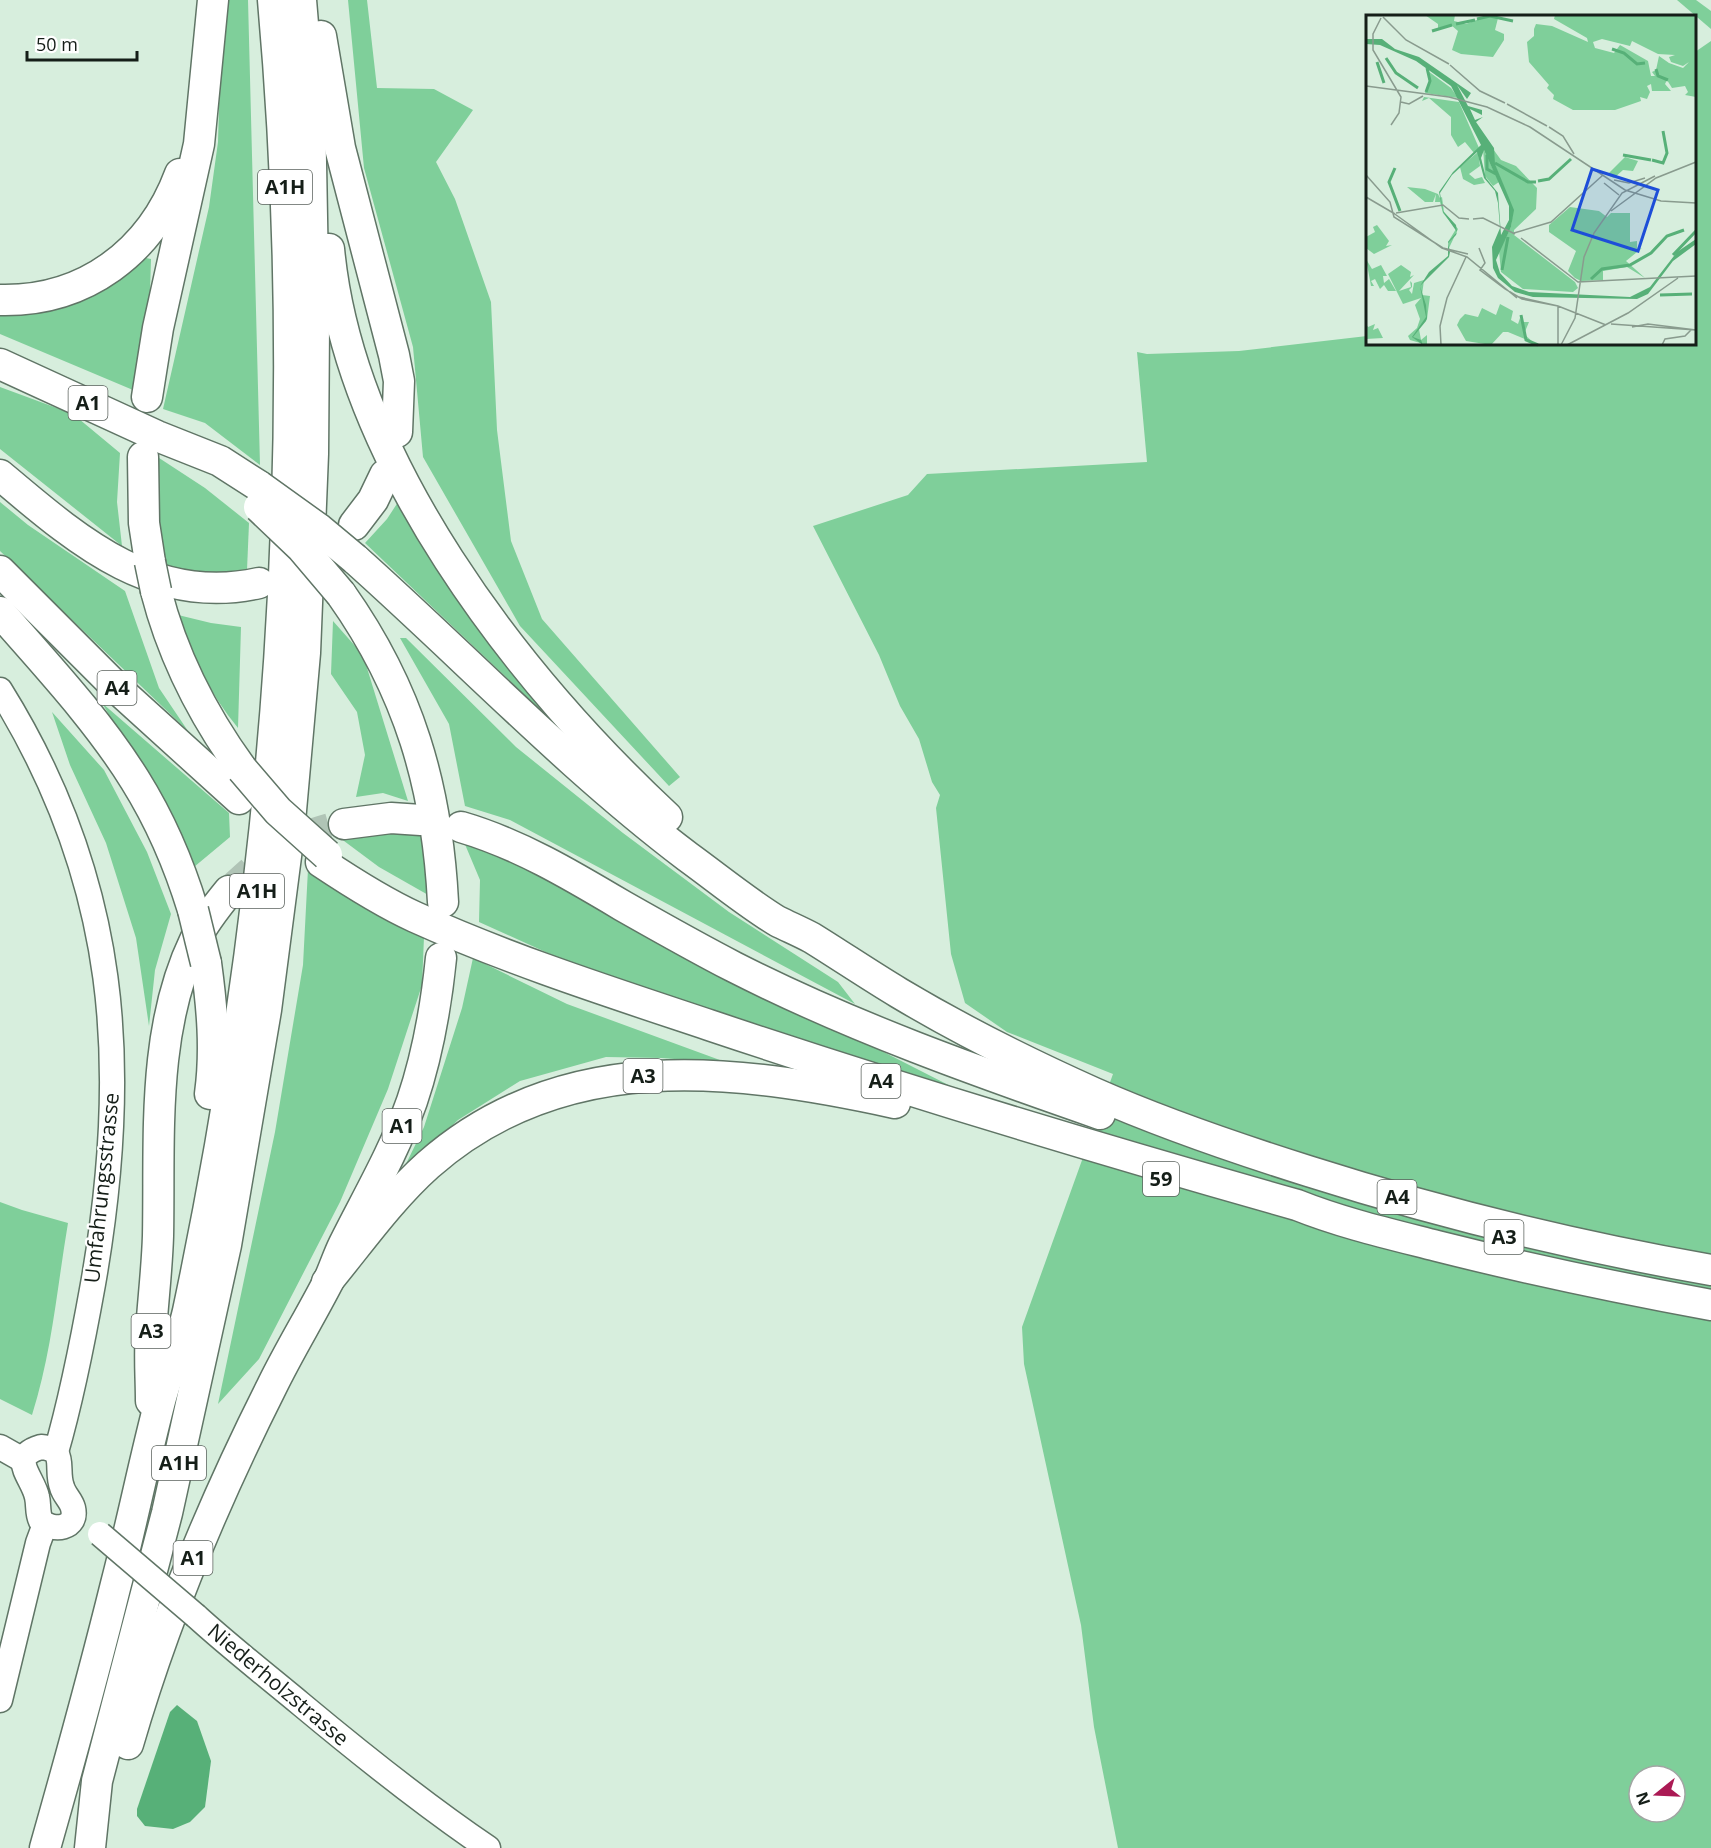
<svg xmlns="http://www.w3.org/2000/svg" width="1711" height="1848" font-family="'Open Sans',sans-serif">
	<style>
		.green { fill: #7fcf9a; fill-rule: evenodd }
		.water { fill: #57b078 }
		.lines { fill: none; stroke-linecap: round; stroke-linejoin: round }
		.highway-tunnel { stroke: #b0c4b6; stroke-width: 30; stroke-dasharray: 30 15; stroke-linecap: butt }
		.secondary-casing { stroke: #607566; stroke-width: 27 }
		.highway-casing { stroke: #607566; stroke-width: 33 }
		.secondary { stroke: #fff; stroke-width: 24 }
		.highway { stroke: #fff; stroke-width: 30 }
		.secondary-bridge-casing { stroke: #607566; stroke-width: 27; stroke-linecap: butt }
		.highway-bridge-casing { stroke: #607566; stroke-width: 33; stroke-linecap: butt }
		.secondary-bridge { stroke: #fff; stroke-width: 24 }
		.highway-bridge { stroke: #fff; stroke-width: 30 }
		.labels { text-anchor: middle; stroke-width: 4.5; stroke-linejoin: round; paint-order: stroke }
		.shield { fill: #fff; stroke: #5b625d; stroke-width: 1.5 }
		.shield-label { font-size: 20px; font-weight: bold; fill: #151e18 }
		.street-label { font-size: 21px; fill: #151e18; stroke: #fff }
		.inset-river { fill: none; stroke: #57b078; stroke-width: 3 }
		.inset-road { fill: none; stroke: #899b8e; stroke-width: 1.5 }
		.view { fill: #1d4ed8; fill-opacity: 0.15; stroke: #1d4ed8; stroke-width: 3 }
		.inset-edge { fill: none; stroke: #151e18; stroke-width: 3 }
	</style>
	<rect width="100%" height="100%" fill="#d7eedd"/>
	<g class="green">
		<polygon points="222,0 248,0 260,465 205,423 163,409 209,207 218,142"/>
		<polygon points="348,0 367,0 377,88 434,89 473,110 436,162 455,199 491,302 497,430 511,541 542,619 680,777 669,786 520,626 423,457 413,347 364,168"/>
		<polygon points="1677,0 1696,0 1711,11 1711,29"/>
		<path d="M1711 41V1848H1118L1094 1727 1081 1625 1024 1364 1022 1327 1113 1074 1007 1032 965 1003 951 954 936 808 940 795 932 782 919 739 900 706 879 655 813 526 908 495 927 474 1147 462 1137 352 1147 354 1239 351 1367 336 1368 344H1694L1695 52ZM1639 1776H1675V1812H1639Z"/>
		<path d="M146 258 151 259 150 292 133 390 0 334V311C56 320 102 289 146 258Z"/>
		<polygon points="0,387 73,414 120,453 117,502 122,546 0,449"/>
		<polygon points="156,456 205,488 249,523 247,570 202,575 164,566 155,514"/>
		<polygon points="402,496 610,776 365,543 387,519"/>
		<polygon points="0,502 28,525 125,591 159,688 188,731 0,551"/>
		<path d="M174 614 211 623 241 627 238 728C210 694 191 654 174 614Z"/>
		<polygon points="333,621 363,655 408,801 383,793 356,797 365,755 357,712 331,674"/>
		<polygon points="400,638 406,638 516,747 623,833 729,912 838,982 855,1004 510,820 465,806 449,724"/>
		<polygon points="102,703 229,813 230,837 194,867 159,799"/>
		<polygon points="52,712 104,770 147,852 171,914 155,970 149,1026 136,938 106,843 70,765"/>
		<polygon points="390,830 426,834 430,896 379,867 340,838"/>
		<polygon points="464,842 523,859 811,1015 972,1097 583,969 479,922 480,880"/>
		<polygon points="308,869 317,871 424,937 422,985 388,1089 340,1202 259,1359 218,1404 275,1132 303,965"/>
		<polygon points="473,958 567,1004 728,1063 661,1058 606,1057 520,1081 458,1120 408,1168 405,1166 424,1127 462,1008"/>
		<path d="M0 1202 22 1210 68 1223C57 1288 52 1352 32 1415L0 1399Z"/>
	</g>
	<polygon class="water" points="177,1705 197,1721 211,1761 205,1807 190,1822 173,1829 145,1826 137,1816 137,1809 170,1712"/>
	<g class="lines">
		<path class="highway-tunnel" d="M229 891C247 875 264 858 285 846 302 835 324 830 344 824"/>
		<g class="secondary-casing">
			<g id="secondary">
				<path d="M0 690C119 881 131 1067 93 1284 83 1340 72 1397 56 1452"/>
				<polyline points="0,1447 23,1460"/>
				<path d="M41 1447C68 1449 55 1469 62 1487 64 1495 71 1500 73 1508 78 1529 53 1532 41 1521 37 1513 39 1505 37 1497 33 1477 7 1457 41 1447Z"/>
				<path d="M196 1616C230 1647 266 1675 302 1705 362 1755 423 1804 488 1848"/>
				<polyline points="0,1700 38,1543 45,1524"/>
			</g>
		</g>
		<g class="highway-casing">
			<g id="highway">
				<polyline points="321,36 340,148 394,355 399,381 397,432"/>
				<path d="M329 249C349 461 516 676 667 817"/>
				<path d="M0 300C85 302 151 252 180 174"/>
				<polyline points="0,364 157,436 220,461 259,486"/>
				<polyline points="147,397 158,328 199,144 213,0"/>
				<polyline points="143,457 144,523 150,562"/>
				<path d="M0 475C76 539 152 607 259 583"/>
				<polyline points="354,525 373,500 385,475"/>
				<path d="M355 559C466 658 569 767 688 857 717 878 746 902 777 921 789 927 801 932 812 938 841 956 869 975 899 993 961 1030 1027 1063 1094 1093 1164 1124 1235 1148 1308 1171 1440 1213 1575 1246 1711 1270"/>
				<polyline points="0,571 122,693 239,799"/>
				<path d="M156 591C173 657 202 714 242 769"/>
				<path d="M341 594C409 690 437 786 443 902"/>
				<path d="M0 612C47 666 97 719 135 780 160 820 179 864 193 910"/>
				<polyline points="344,824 391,818 421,820"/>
				<path d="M461 827C519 844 571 875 623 906 660 927 697 948 734 967 852 1027 976 1071 1100 1114"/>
				<path d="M321 862C351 882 382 902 415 917 510 960 610 992 709 1025 903 1090 1099 1149 1297 1205 1342 1223 1390 1234 1437 1246 1528 1269 1619 1288 1711 1305"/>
				<path d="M206 963C212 1007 216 1050 210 1094"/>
				<path d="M327 1282C360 1242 390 1199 428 1165 563 1046 733 1068 895 1103"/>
				<path d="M151 1401C151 1378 149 1355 151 1332 153 1300 157 1269 158 1236 160 1139 151 1031 195 940 204 922 216 907 229 891"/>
				<path d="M128 1744C164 1620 214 1501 272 1386 289 1351 310 1317 328 1282 334 1269 338 1256 344 1244 368 1196 394 1152 412 1101 428 1054 436 1007 441 958"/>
				<path d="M45 1848C70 1760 94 1673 116 1584 132 1523 144 1462 160 1401 168 1371 181 1342 188 1311 279 881 312 438 273 0"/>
				<polyline points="90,1848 97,1781 167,1513 226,1245 266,1010 289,833 305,653 313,454 314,327 310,108 301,0"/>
			</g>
		</g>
		<use href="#secondary" class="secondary"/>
		<use href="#highway" class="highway"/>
		<g class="secondary-bridge-casing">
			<polyline id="secondary-bridge" points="100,1534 196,1616"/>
		</g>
		<g class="highway-bridge-casing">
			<g id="highway-bridge">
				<polyline points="259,486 319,529 355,559"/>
				<polyline points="259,507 302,548 341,594"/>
				<polyline points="150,562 156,591"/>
				<polyline points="242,769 278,811 327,855"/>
				<polyline points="193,910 206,963"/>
			</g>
		</g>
		<use href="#secondary-bridge" class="secondary-bridge"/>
		<use href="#highway-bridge" class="highway-bridge"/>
	</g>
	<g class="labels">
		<g class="shield">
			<rect x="258" y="170" width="54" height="34" rx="4.5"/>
			<rect x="68.5" y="386" width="39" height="34" rx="4.5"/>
			<rect x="97.5" y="671" width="39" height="34" rx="4.5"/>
			<rect x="230" y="874" width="54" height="34" rx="4.5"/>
			<rect x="623.5" y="1059" width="39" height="34" rx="4.5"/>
			<rect x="861.5" y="1064" width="39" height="34" rx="4.5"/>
			<rect x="382.5" y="1109" width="39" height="34" rx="4.5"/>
			<rect x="1143" y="1162" width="36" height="34" rx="4.5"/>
			<rect x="1377.5" y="1180" width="39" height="34" rx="4.5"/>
			<rect x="1484.5" y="1220" width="39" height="34" rx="4.5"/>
			<rect x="131.5" y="1314" width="39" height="34" rx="4.5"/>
			<rect x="152" y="1446" width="54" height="34" rx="4.5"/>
			<rect x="173.5" y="1541" width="39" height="34" rx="4.5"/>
		</g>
		<g class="shield-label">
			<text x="285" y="194">A1H</text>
			<text x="88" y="410">A1</text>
			<text x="117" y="695">A4</text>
			<text x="257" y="898">A1H</text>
			<text x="643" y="1083">A3</text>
			<text x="881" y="1088">A4</text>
			<text x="402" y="1133">A1</text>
			<text x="1161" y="1186">59</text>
			<text x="1397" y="1204">A4</text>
			<text x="1504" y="1244">A3</text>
			<text x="151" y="1338">A3</text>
			<text x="179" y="1470">A1H</text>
			<text x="193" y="1565">A1</text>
		</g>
		<g class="street-label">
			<text transform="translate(102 1188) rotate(-84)" y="7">Umfahrungsstrasse</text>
			<text transform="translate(278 1685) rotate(40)" y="7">Niederholzstrasse</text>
		</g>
	</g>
	<g transform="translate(1366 15)">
		<rect width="330" height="330" fill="#d7eedd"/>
		<path d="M59 0H89L88 6 100 9 121 1 132 3 129 15 138 19V25L127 42 95 39 86 35 92 16 85 10 72 13V9ZM189 0H330V82L319 80 322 77 319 71 306 73 301 65 299 69 305 76H286L285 69 281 71 284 77 281 84 274 82 275 86 249 95H207L187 84 188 80 181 73 183 70 163 47 161 27 168 21V14L170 9 186 11 222 27 221 23 188 4ZM236 24 264 31 266 26 292 39 309 40 303 42 305 47 317 51 323 47 317 53 303 48 293 41 290 55 286 57 289 61H285L282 46 254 30 248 38 229 33 227 27ZM62 56 85 73 92 83 59 78 63 67ZM58 82 93 87 113 133 108 138 99 127 92 132 85 120V102L63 83 56 86ZM117 120 135 145 150 151 171 173 170 194 148 215V220L209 267 212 273 207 277 157 274 135 257 133 236 145 212 147 195ZM117 133 133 167 127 171 119 161ZM112 137 114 151 103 159 109 164 116 162 119 168 108 170 97 164 94 152ZM259 142 272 146 267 156 257 155 248 163 241 160ZM41 172 59 174 72 179 74 183 76 182 78 197 92 214 83 233 82 227 90 214 77 198 74 187H69L70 179 67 187H59ZM204 192 233 196 241 202 245 198H264V227L271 226V235L276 233 260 246 279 263 261 252 237 256V265L215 266 209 263 202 256 210 236 183 217V210ZM11 210 23 226 20 231 26 230 8 239 0 233V222L9 217 7 212ZM0 244 6 254 15 250 21 261H17L18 268 23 264 30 276H22L18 270 14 274 9 264 5 266 8 271H5ZM35 250 45 257 44 262 48 260 33 276 45 272 44 266 46 268V272L43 275 46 279 48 268 58 265 56 280 64 281 61 304 53 314 55 325 61 320V330L44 325 42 321 51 313 54 304 49 290 55 283 37 289 22 259ZM134 289 147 296 145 305 152 309 154 303 156 307H163L158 319 168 328 142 317H137L125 330 100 326 91 310 94 304 99 299 112 302 116 293 130 300ZM0 309 2 312 9 309 7 315 12 313 17 323 0 324Z" fill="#7fcf9a" fill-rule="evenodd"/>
		<path d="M0 24H16L29 34 53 42 105 78 101 84 91 70 102 91 116 95V100L104 94 109 105 117 102 110 107 128 133 129 149 148 195 145 212 130 245 134 258 146 271 163 277 264 282 284 272 311 237 330 224V229L307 246 282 279 271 284 167 282 149 277 132 263 127 253 126 232 134 213 132 188 129 176 118 163 111 137 86 160 74 178 77 196 90 210 91 217 90 220 82 228 84 237 83 242 54 271 60 290 61 303 60 306 47 322 55 325 57 330 46 322 60 302 54 271 63 257 82 241V227L91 217 77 197 73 177 87 157 115 130 85 71 50 46 14 30 0 29ZM118 135 143 191V205L135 220 132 178 120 163 115 143Z" fill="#57b078" fill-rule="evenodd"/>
		<path class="inset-river" d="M111 4 124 1 147 6M90 9 109 5M66 16 86 10M246 34 258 38 271 49 279 48M20 43 30 58 52 73M11 47 18 68M290 54 292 61 302 65M60 77 64 66 61 53M121 140V154L130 159M257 140 285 145M286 145 297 148 301 138 297 116M129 148 162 167H170M29 153 23 167 34 196M172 166 183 164 205 144M307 240 330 216M136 255 142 222M225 264 236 254 264 250 285 238 301 221 318 215M294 280 326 279M155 300 160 325 172 330"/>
		<path class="inset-road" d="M17 2 40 25 83 49M15 3 7 19V35L35 82 33 98 25 110M84 50 114 76 139 88M0 71 83 82 121 92 164 112 259 175 295 186 330 188M35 87 43 89 57 81M141 89 181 111M183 112 197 121 208 139M0 160 24 187 28 202 77 233 102 239M248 165 263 168 279 163M238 168 253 180M0 182 29 199M245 196 290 163 330 147M26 197 76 233 101 242 151 283M30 198 77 190 93 203 103 204M107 204 117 203 149 219M148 218 185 207 237 160M155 223 212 267 330 261M113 233 119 248 114 255 139 274 156 284 192 291V330M153 282 192 291 240 310M245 309 330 315M266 312 282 309 330 315M75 330 74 311 81 283 100 242M134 330H155M195 330 209 303 218 242 228 218 256 178 289 161M201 330 262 298 312 263M296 330 299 324 319 321 325 315"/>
		<path class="view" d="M226 154 292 175 272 236 206 215Z"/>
		<rect width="330" height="330" class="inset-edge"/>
	</g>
	<g transform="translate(1657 1794) rotate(252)"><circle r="28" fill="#ffffff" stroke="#a1a5a3" stroke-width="1.5"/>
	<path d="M0-4.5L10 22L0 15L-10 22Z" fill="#ab1a54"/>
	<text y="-9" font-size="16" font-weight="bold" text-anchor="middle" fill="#151e18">N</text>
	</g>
	<path d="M27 51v9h110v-9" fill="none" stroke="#151e18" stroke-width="3"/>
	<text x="36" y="51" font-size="18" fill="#151e18" stroke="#ffffff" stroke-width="4.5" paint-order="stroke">50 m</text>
</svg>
